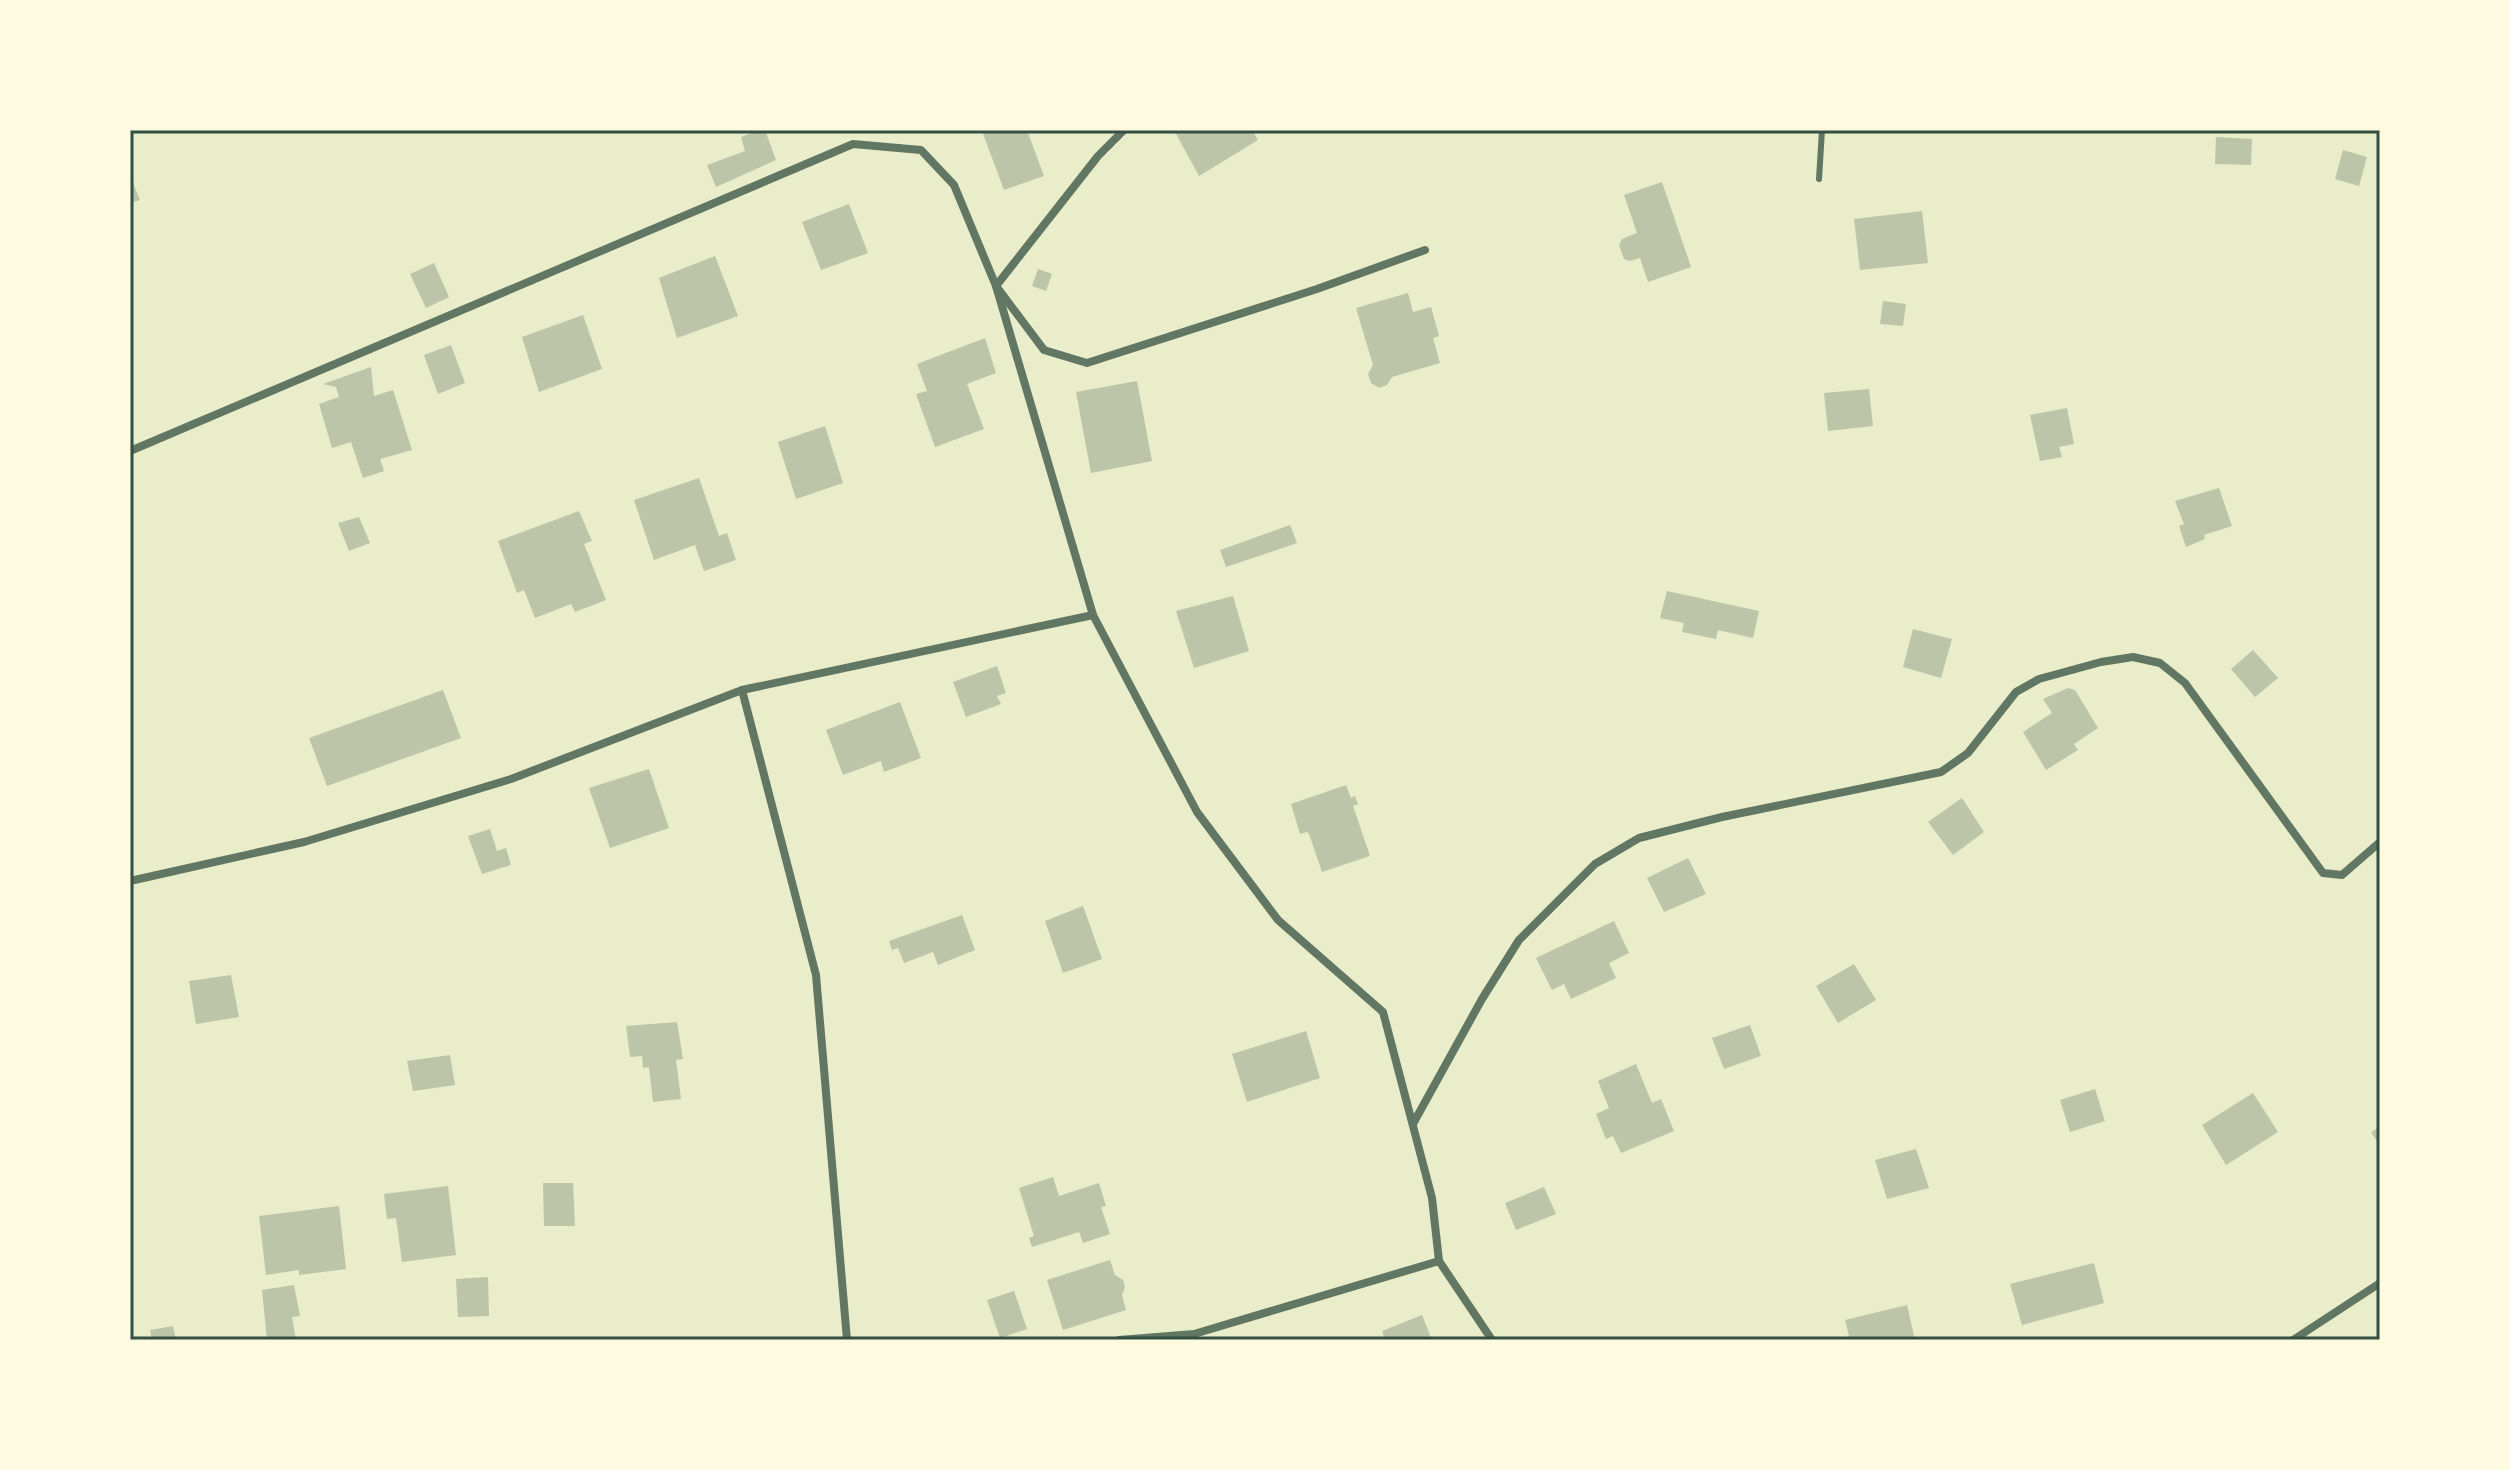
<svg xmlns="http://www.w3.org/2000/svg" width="2510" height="1470" font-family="Figtree,sans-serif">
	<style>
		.building { fill: #bcc5a7 }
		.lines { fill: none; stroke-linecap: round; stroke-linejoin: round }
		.service { stroke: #617663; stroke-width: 6 }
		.minor { stroke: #617663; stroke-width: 8 }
		.neatline { fill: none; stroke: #344e41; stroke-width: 3 }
	</style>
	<rect width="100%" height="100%" fill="#e9edc9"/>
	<g class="building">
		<polygon points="759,130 765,130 776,160 716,187 707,165 745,151 741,137"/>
		<polygon points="985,130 1027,130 1044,176 1004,190 982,131"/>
		<polygon points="1174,130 1252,130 1258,140 1199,176"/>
		<polygon points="2216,137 2252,139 2251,165 2215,164"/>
		<polygon points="2343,150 2367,157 2359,186 2335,179"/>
		<polygon points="130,175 140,200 130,203"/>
		<polygon points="1662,182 1691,267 1648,282 1640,258 1630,261 1624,259 1619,245 1622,239 1637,233 1624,195"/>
		<polygon points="849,204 868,253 821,270 802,222"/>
		<polygon points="1922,211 1928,263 1860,270 1854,219"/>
		<polygon points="715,256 738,316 677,338 659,278"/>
		<polygon points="434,263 449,297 426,308 410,274"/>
		<polygon points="1038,269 1052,274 1046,291 1032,286"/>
		<polygon points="1408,293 1413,312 1431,307 1439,336 1433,338 1440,363 1392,377 1387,385 1379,388 1371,383 1368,374 1373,365 1356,308"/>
		<polygon points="1883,301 1906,304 1903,326 1880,324"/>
		<polygon points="583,315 602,369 539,392 522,337"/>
		<polygon points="985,338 996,373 967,384 984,429 935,447 916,394 927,391 917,364"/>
		<polygon points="451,345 465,383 438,394 424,355"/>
		<polygon points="371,367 374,396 393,390 412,450 380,459 384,471 363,478 351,442 332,448 319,404 339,397 336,387 323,384"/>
		<polygon points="1137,381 1152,461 1091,473 1076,392"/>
		<polygon points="1869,389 1873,426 1828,431 1824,393"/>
		<polygon points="2067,408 2074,444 2059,447 2062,457 2040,461 2030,415"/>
		<polygon points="825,426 843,483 796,499 778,442"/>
		<polygon points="699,478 719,536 727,533 736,560 704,571 695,545 654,560 634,500"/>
		<polygon points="2219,488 2232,526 2204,535 2205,539 2186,547 2179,526 2184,524 2175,501"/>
		<polygon points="579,511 592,541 584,544 606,600 575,612 571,604 535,618 524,590 517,593 498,541"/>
		<polygon points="359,517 370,543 349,551 338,523"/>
		<polygon points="1290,525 1297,543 1226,567 1220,550"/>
		<polygon points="1667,591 1759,611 1753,638 1718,630 1716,639 1682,632 1684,623 1660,618"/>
		<polygon points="1233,596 1249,651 1194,668 1176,611"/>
		<polygon points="1913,629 1952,639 1941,678 1903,667"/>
		<polygon points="2253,650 2278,678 2255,697 2231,669"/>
		<polygon points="997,666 1006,693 997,696 1001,704 966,717 953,682"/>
		<polygon points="2068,688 2075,690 2098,728 2074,744 2078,750 2046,770 2023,732 2052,713 2043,699"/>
		<polygon points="443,690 461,738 327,786 309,738"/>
		<polygon points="900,702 921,758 884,772 881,761 843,775 826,730"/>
		<polygon points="649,769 669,828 610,848 589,788"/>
		<polygon points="1346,785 1351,798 1355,796 1358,804 1353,806 1370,856 1322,872 1309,834 1307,832 1300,834 1291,804"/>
		<polygon points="1962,798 1984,832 1953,855 1928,822"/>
		<polygon points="490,829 497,851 506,848 511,865 482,874 468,836"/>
		<polygon points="1688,858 1706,894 1664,912 1647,878"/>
		<polygon points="1083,906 1102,959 1063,973 1045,921"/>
		<polygon points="962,915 975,950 938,965 933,952 904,963 898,948 892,950 889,941"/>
		<polygon points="1614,921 1629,953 1609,963 1616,978 1571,999 1564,984 1552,990 1536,958"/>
		<polygon points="1854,964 1876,1000 1838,1023 1816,986"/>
		<polygon points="231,975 239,1017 196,1024 189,981"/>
		<polygon points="677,1022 683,1059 676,1060 681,1099 653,1102 649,1067 643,1068 642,1056 630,1057 626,1026"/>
		<polygon points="1750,1025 1761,1056 1724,1069 1712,1038"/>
		<polygon points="1306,1031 1320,1078 1247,1102 1232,1054"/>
		<polygon points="450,1055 455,1085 413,1091 407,1061"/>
		<polygon points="1636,1064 1652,1103 1661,1099 1674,1131 1621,1153 1613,1136 1606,1139 1596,1114 1609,1108 1598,1081"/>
		<polygon points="2095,1089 2105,1121 2070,1132 2060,1100"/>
		<polygon points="2253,1093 2278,1132 2226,1165 2202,1125"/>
		<polygon points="2380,1127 2380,1146 2371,1132"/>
		<polygon points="1916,1149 1929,1188 1887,1199 1875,1160"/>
		<polygon points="1053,1177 1059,1196 1099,1183 1106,1206 1101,1207 1110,1234 1083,1243 1079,1232 1032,1247 1029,1238 1034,1236 1019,1188"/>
		<polygon points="543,1183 573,1183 575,1226 544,1226"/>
		<polygon points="448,1186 456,1255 402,1262 396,1218 387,1219 384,1194"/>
		<polygon points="1544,1187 1556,1214 1516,1230 1505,1203"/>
		<polygon points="339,1206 346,1269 299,1275 299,1270 266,1275 259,1216"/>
		<polygon points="1110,1260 1115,1275 1123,1280 1125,1287 1122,1295 1126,1310 1063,1330 1047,1280"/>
		<polygon points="2094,1263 2104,1303 2022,1325 2010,1284"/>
		<polygon points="488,1277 489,1316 458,1317 456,1279"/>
		<polygon points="294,1285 300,1316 292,1317 296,1340 267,1340 262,1290"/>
		<polygon points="1014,1291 1027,1329 1000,1338 987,1300"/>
		<polygon points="1907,1305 1915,1340 1837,1340 1849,1336 1845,1320"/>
		<polygon points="1422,1315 1432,1340 1385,1340 1382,1331"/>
		<polygon points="173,1326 176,1340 152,1340 150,1330"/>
	</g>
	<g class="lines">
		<polyline class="service" points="1819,179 1822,130"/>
		<g class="minor">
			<polyline points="1124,130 1098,156 996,286 1044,350 1087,363 1317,289 1425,250"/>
			<polyline points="130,451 853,144 921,150 954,185 996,286 1093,615 1197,812 1278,920 1383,1012 1432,1198 1439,1261 1492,1340"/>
			<polyline points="742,690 816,975 847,1340"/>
			<polyline points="130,881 304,842 511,779 742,690 1093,615"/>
			<polyline points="1414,1122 1482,999 1519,940 1595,864 1639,838 1722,817 1941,772 1968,753 2016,692 2039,679 2101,662 2133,657 2160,663 2185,683 2323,873 2342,875 2380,842"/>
			<polyline points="1119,1340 1194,1334 1439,1261"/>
			<polyline points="2293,1340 2380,1283"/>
		</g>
	</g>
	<rect width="2510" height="1470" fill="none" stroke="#fefae0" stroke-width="264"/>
	<rect x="132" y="132" width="2246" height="1206" class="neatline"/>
</svg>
